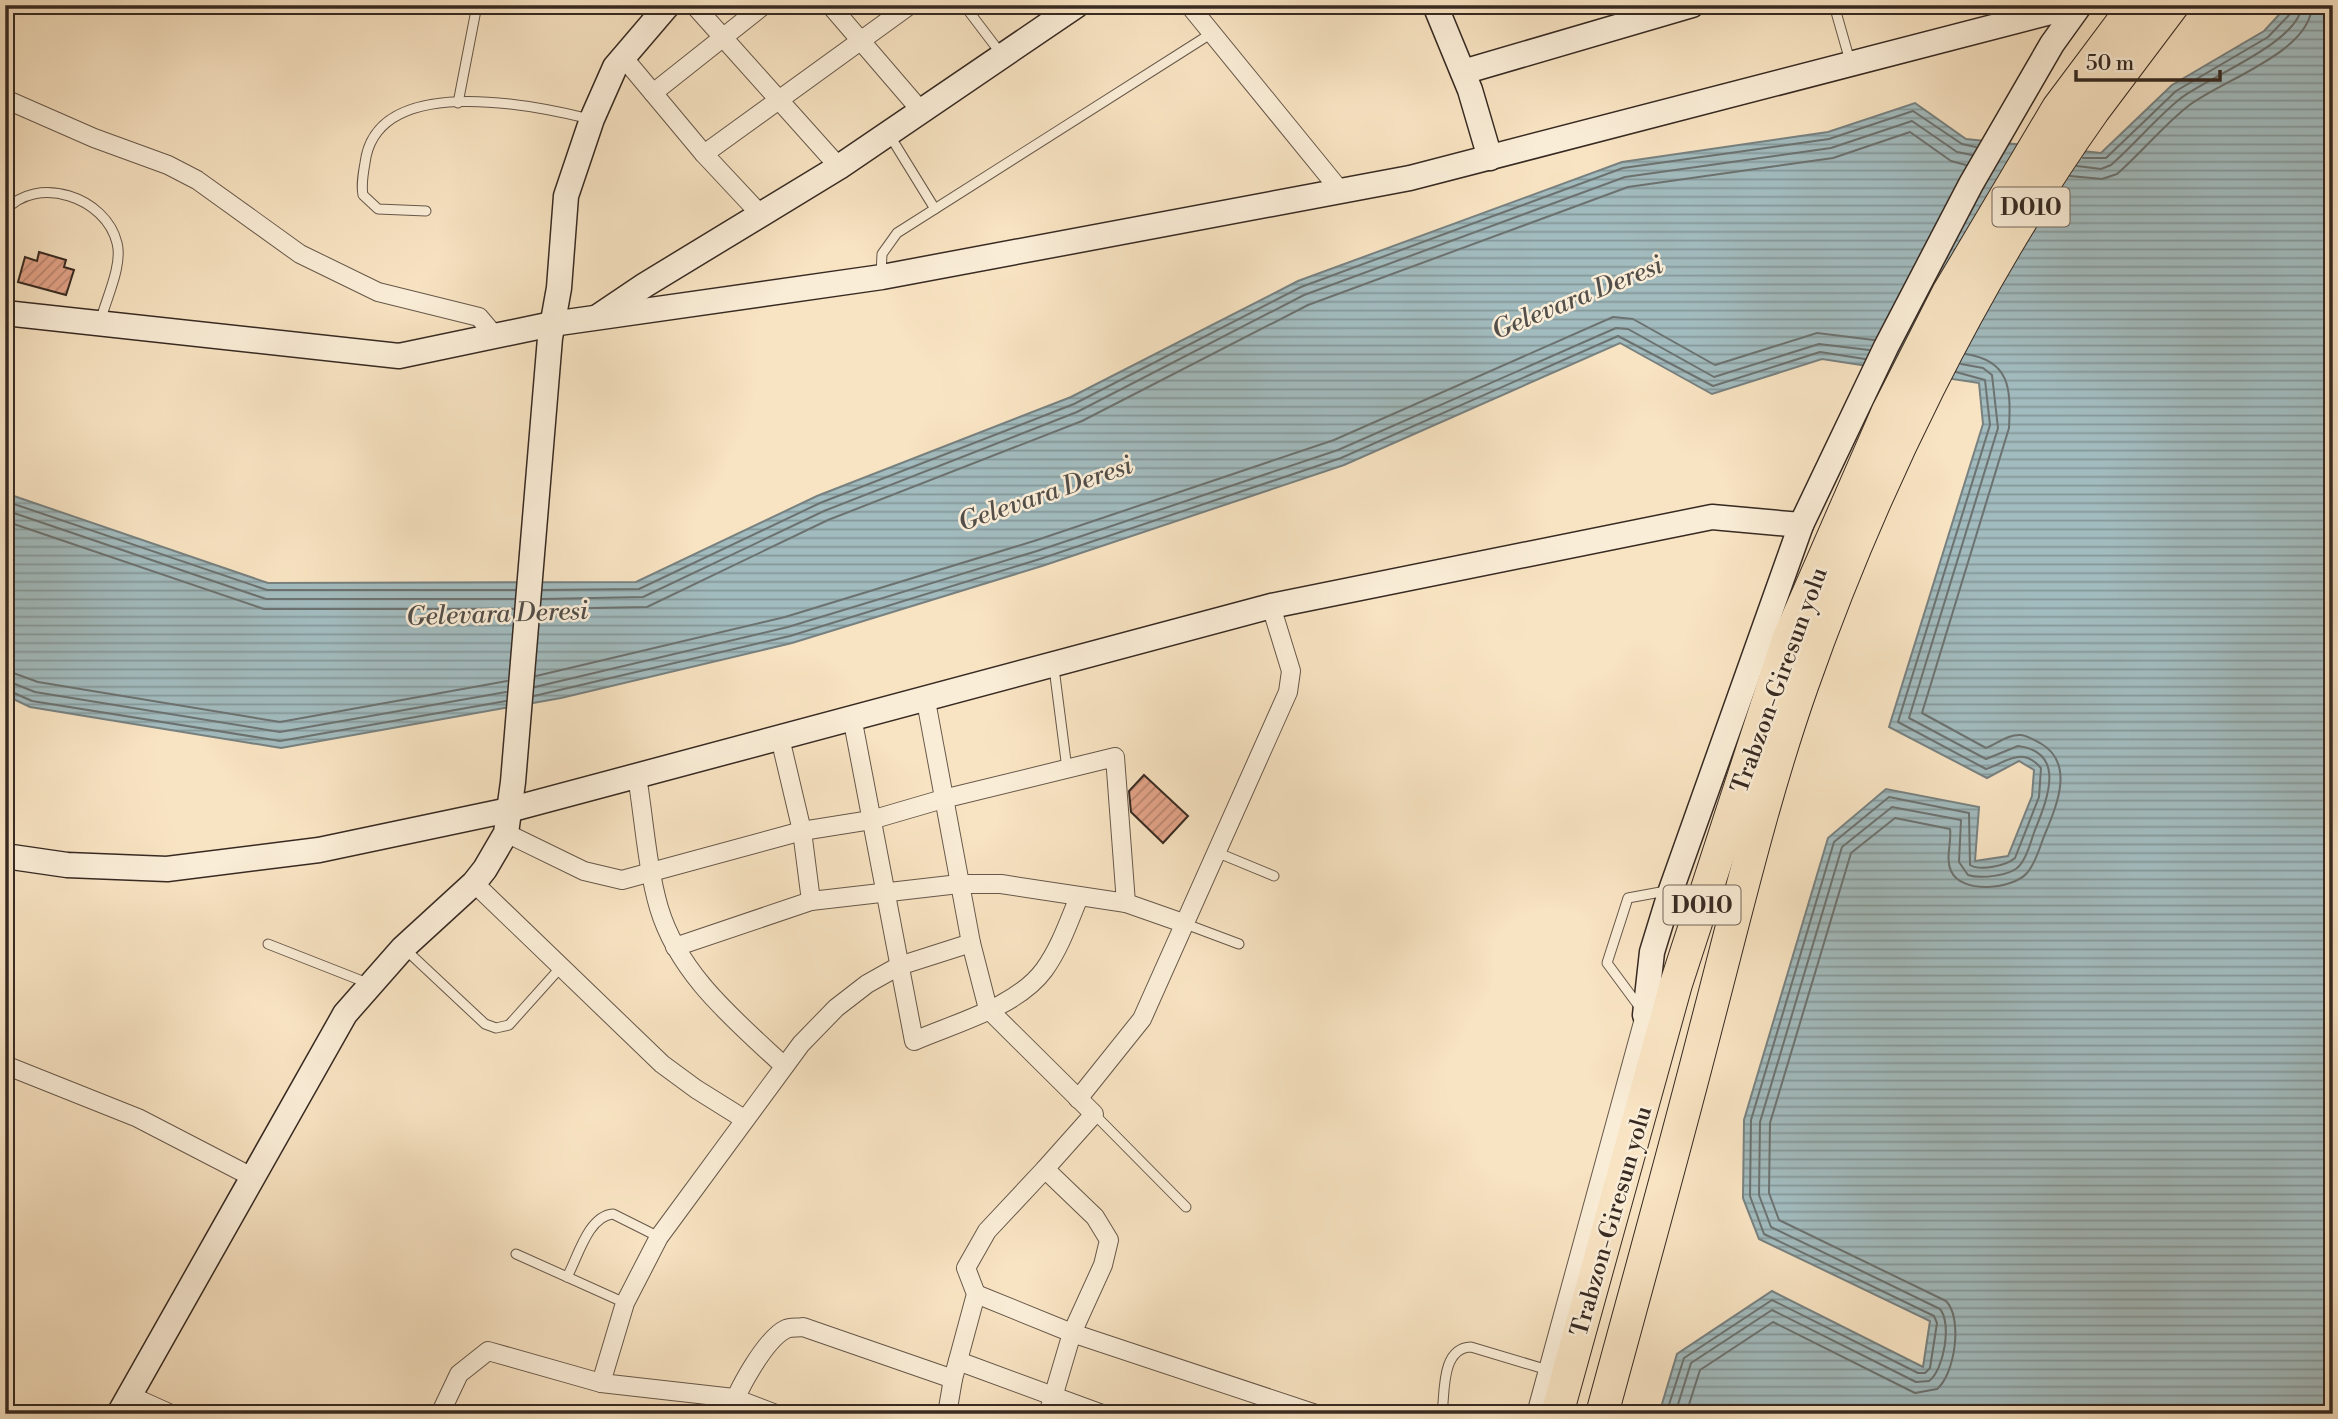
<svg xmlns="http://www.w3.org/2000/svg" width="2338" height="1419" font-family="'Libre Bodoni',serif">
	<style>
		.water { fill: url(#water-rules); stroke: #778180; stroke-width: 2 }
		.lines { fill: none; stroke-linecap: round; stroke-linejoin: round }
		.shore { stroke: #6c7270; stroke-width: 2 }
		.building { fill: url(#building-hatch); stroke: #372a22; stroke-width: 2 }
		.lane-casing { stroke: #67584a; stroke-width: 11 }
		.street-casing { stroke: #67584a; stroke-width: 20 }
		.secondary-casing { stroke: #372a22; stroke-width: 27 }
		.highway-casing { stroke: #372a22; stroke-width: 34 }
		.lane { stroke: #faedd7; stroke-width: 9 }
		.street { stroke: #faedd7; stroke-width: 18 }
		.secondary { stroke: #faedd7; stroke-width: 24 }
		.highway { stroke: #f8e3c2; stroke-width: 32 }
		.labels { text-anchor: middle; stroke-width: 5; stroke-linejoin: round; paint-order: stroke }
		.shield { fill: #faedd7; stroke: #726458; stroke-width: 2 }
		.shield-label { font-size: 23px; font-weight: bold; fill: #372a22 }
		.street-label { font-size: 24px; fill: #372a22; stroke: #faedd7 }
		.water-label { font-size: 26px; font-style: italic; fill: #524e49; stroke: #faedd7 }
	</style>
	<defs>
		<pattern id="water-rules" width="6" height="5" patternUnits="userSpaceOnUse" patternTransform="scale(1.75)"><rect width="6" height="5" fill="#a2bbbe"/><path d="M0 2.5h6" fill="none" stroke="#85989a"/></pattern>
		<pattern id="building-hatch" width="6" height="6" patternUnits="userSpaceOnUse" patternTransform="scale(1.75)"><rect width="6" height="6" fill="#e3a388"/><path d="M-1 1l2-2M0 6l6-6M5 7l2-2" fill="none" stroke="#b9856f"/></pattern>
	</defs>
	<rect width="100%" height="100%" fill="#f8e3c2"/>
	<filter id="stains"><feTurbulence type="fractalNoise" baseFrequency=".00286" numOctaves="4"/><feColorMatrix values="0 0 0 0 .2 0 0 0 0 .09 0 0 0 0 .02 0 0 0 .5 -.17"/></filter>
	<radialGradient id="worn" r=".72"><stop offset=".6" stop-color="#630" stop-opacity="0"/><stop offset="1" stop-color="#630" stop-opacity=".3"/></radialGradient>
	<polygon class="water" points="2288,5 2333,5 2333,1414 1659,1414 1677,1354 1772,1291 1923,1367 1930,1321 1759,1239 1743,1198 1744,1120 1828,838 1886,789 1979,807 1975,861 2008,856 2032,796 2034,770 2019,761 1987,778 1889,727 1983,424 1979,383 1822,359 1712,394 1620,343 1344,465 1042,566 792,643 561,698 281,748 30,707 5,695 5,493 268,583 636,582 817,496 1071,397 1298,281 1622,162 1828,132 1915,103 1966,139 2101,153 2172,85 2264,31"/>
	<g class="lines">
		<g class="shore">
			<polyline points="2083,158 2106,158 2176,91 2268,37 2291,13 2293,5"/>
			<path d="M2077 166 2101 169 2111 165C2135 144 2156 118 2181 98 2208 77 2300 42 2302 5"/>
			<path d="M2070 176 2102 179 2117 174C2141 153 2162 127 2187 107 2219 81 2311 53 2312 5"/>
			<polyline points="5,501 267,590 515,590"/>
			<polyline points="5,510 266,599 514,599"/>
			<polyline points="5,521 264,609 513,609"/>
			<polyline points="543,590 639,589 820,503 1074,404 1301,287 1623,168 1829,139 1913,111 1962,144 1976,147"/>
			<polyline points="542,599 643,597 824,511 1077,412 1304,295 1625,177 1831,148 1912,121 1957,152 1972,155"/>
			<polyline points="541,609 647,607 828,520 1082,421 1308,305 1628,187 1833,158 1910,132 1951,161 1966,165"/>
			<polyline points="5,670 38,682 280,722 507,681"/>
			<polyline points="536,676 785,617 1034,541 1334,440 1613,317 1633,319 1715,365 1817,333 1874,340"/>
			<polyline points="5,680 35,692 280,732 506,692"/>
			<polyline points="535,687 788,627 1037,551 1338,450 1616,328 1628,329 1714,377 1819,344 1869,350"/>
			<polyline points="5,689 32,701 280,741 506,701"/>
			<polyline points="534,696 790,636 1040,559 1341,458 1618,336 1713,386 1820,352 1865,359"/>
			<path d="M1666 1414 1684 1358 1772 1300 1918 1373H1925L1930 1368 1937 1323 1934 1316 1764 1234 1750 1196 1751 1120 1834 842 1889 797 1969 813 1970 865C1980 871 2006 866 2015 858L2039 797 2041 768C2022 746 2007 762 1986 769L1898 722 1990 425 1985 380 1956 372"/>
			<path d="M1675 1414 1691 1363 1772 1310 1916 1382 1929 1381C1944 1370 1952 1323 1940 1309L1771 1227 1759 1195 1760 1122 1842 847 1892 807 1961 820 1959 862 1968 875C1980 879 2012 876 2020 865 2028 856 2031 840 2035 830 2047 800 2067 752 2018 746L1986 759 1909 718 1998 428 1992 375 1983 368 1961 364"/>
			<path d="M1686 1414 1700 1370 1773 1322 1915 1393 1937 1389C1955 1374 1963 1318 1946 1301L1779 1220 1769 1193 1770 1123 1851 853 1895 818 1950 829C1952 842 1945 858 1951 871 1962 895 2013 889 2027 873 2035 864 2039 850 2043 839 2055 809 2077 764 2040 743 2034 740 2028 736 2021 735 2008 734 1997 744 1986 748L1922 713 2009 428C2011 388 2010 361 1966 354"/>
		</g>
	</g>
	<g class="building">
		<polygon points="39,252 66,260 64,267 74,270 66,295 18,282 25,257 37,261"/>
		<polygon points="1144,775 1188,816 1163,843 1131,812 1129,791"/>
	</g>
	<g class="lines">
		<g class="lane-casing">
			<g id="lane">
				<polyline points="964,5 1002,55"/>
				<polyline points="1834,5 1850,61"/>
				<polyline points="458,103 477,5"/>
				<polyline points="890,136 935,209"/>
				<path d="M5 211C37 174 106 197 117 243 123 265 106 299 100 322"/>
				<path d="M426 211 378 209 363 195C361 185 363 174 365 163 376 73 529 104 590 119"/>
				<polyline points="881,275 882,254 897,233 1212,33"/>
				<polyline points="1054,668 1067,769"/>
				<polyline points="1216,852 1274,876"/>
				<polyline points="1183,923 1239,944"/>
				<polyline points="268,944 370,984"/>
				<polyline points="406,950 485,1024 496,1028 509,1025 561,967"/>
				<polyline points="1641,1009 1607,963 1628,898 1666,891"/>
				<polyline points="1094,1114 1186,1207"/>
				<polyline points="516,1254 625,1303"/>
				<path d="M567 1277C578 1257 588 1216 613 1214L659 1237"/>
				<path d="M1442 1414C1445 1392 1441 1348 1471 1347L1548 1370"/>
			</g>
		</g>
		<g class="street-casing">
			<g id="street">
				<polyline points="694,5 839,167"/>
				<polyline points="830,5 922,112"/>
				<polyline points="1189,5 1339,189"/>
				<polyline points="623,57 704,154 761,215"/>
				<polyline points="653,93 764,5"/>
				<polyline points="5,99 94,138 168,165 197,180 300,254 378,292 479,317 495,336"/>
				<polyline points="704,154 910,5"/>
				<polyline points="926,701 971,943 988,1009 1094,1114 1045,1169"/>
				<path d="M852 717 914 1041C955 1023 1017 1007 1044 970 1060 948 1069 921 1079 897"/>
				<polyline points="780,738 802,831 811,901"/>
				<path d="M637 776C644 819 647 867 659 908 679 975 735 1020 784 1066"/>
				<polyline points="506,833 584,871 622,880 802,831 871,820 943,799 1115,757 1126,903"/>
				<polyline points="474,883 662,1064 696,1089 744,1119"/>
				<polyline points="675,947 811,901 959,884 1001,884 1126,903 1183,923"/>
				<polyline points="5,1065 138,1118 252,1177"/>
				<polyline points="1078,1099 1142,1019 1288,692 1291,671 1271,606"/>
				<polyline points="976,1294 1072,1333 1316,1414"/>
				<polyline points="958,1361 1102,1414"/>
				<polyline points="601,1383 625,1303 659,1237 801,1044 836,1008 867,984 899,966 971,943"/>
				<polyline points="129,1395 171,1414"/>
				<polyline points="440,1414 459,1374 488,1351 601,1383 734,1398 776,1414"/>
				<path d="M730 1414C736 1392 765 1339 786 1329 790 1327 798 1328 803 1327L953 1379"/>
				<polyline points="947,1414 953,1379 976,1294 966,1268 987,1231 1045,1169 1095,1217 1109,1240 1103,1265 1072,1333 1048,1414"/>
				<polyline points="1536,1414 1645,1015"/>
			</g>
		</g>
		<g class="secondary-casing">
			<g id="secondary">
				<polyline points="1435,5 1470,90 1490,158"/>
				<polyline points="1463,72 1692,5"/>
				<polyline points="5,313 399,356 552,324 882,277 1410,178 2078,5"/>
				<polyline points="599,316 645,285 839,167 1077,5"/>
				<polyline points="5,856 67,865 167,869 319,850 509,810 1271,606 1712,517 1801,525"/>
				<polyline points="1662,1037 1645,1015 1652,952 1671,890 1801,525 1886,347 1971,184 2052,44 2080,5"/>
				<polyline points="119,1414 345,1014 403,948 474,883 485,869 506,833 513,782 550,338 559,288 566,196 592,119 615,67 668,5"/>
			</g>
		</g>
		<g class="highway-casing">
			<g id="highway">
				<polyline points="1557,1414 1676,984 1788,640 1888,411 1948,293 2058,108 2135,5"/>
				<path d="M1602 1414C1637 1285 1673 1156 1706 1027 1736 913 1763 797 1802 686 1872 487 1972 282 2094 110 2120 75 2147 40 2173 5"/>
			</g>
		</g>
		<use href="#lane" class="lane"/>
		<use href="#street" class="street"/>
		<use href="#secondary" class="secondary"/>
		<use href="#highway" class="highway"/>
	</g>
	<g class="labels">
		<g class="shield">
			<rect x="1992.5" y="187.5" width="77" height="39" rx="5"/>
			<rect x="1663.5" y="885.5" width="77" height="39" rx="5"/>
		</g>
		<g class="shield-label">
			<text x="2031" y="215">D010</text>
			<text x="1702" y="913">D010</text>
		</g>
		<g class="street-label">
			<text transform="translate(1779 680) rotate(-70)" y="8">Trabzon-Giresun yolu</text>
			<text transform="translate(1611 1221) rotate(-74)" y="8">Trabzon-Giresun yolu</text>
		</g>
		<g class="water-label">
			<text transform="translate(1577 297) rotate(-22)" y="9">Gelevara Deresi</text>
			<text transform="translate(1045 493) rotate(-19)" y="9">Gelevara Deresi</text>
			<text transform="translate(497 613) rotate(-2)" y="9">Gelevara Deresi</text>
		</g>
	</g>
	<rect width="2338" height="1419" fill="none" stroke="#f8e3c2" stroke-width="28"/>
	<rect x="7" y="7" width="2324" height="1405" fill="none" stroke="#372a22" stroke-width="3.5"/>
	<rect x="14" y="14" width="2310" height="1391" fill="none" stroke="#372a22" stroke-width="2"/>
	<path d="M2076 70v10h144v-10" fill="none" stroke="#372a22" stroke-width="3.5"/>
	<text x="2086" y="70" font-size="21" fill="#372a22" stroke="#faedd7" stroke-width="5" paint-order="stroke">50 m</text>
	<rect width="100%" height="100%" filter="url(#stains)"/>
	<rect width="100%" height="100%" fill="url(#worn)"/>
</svg>
